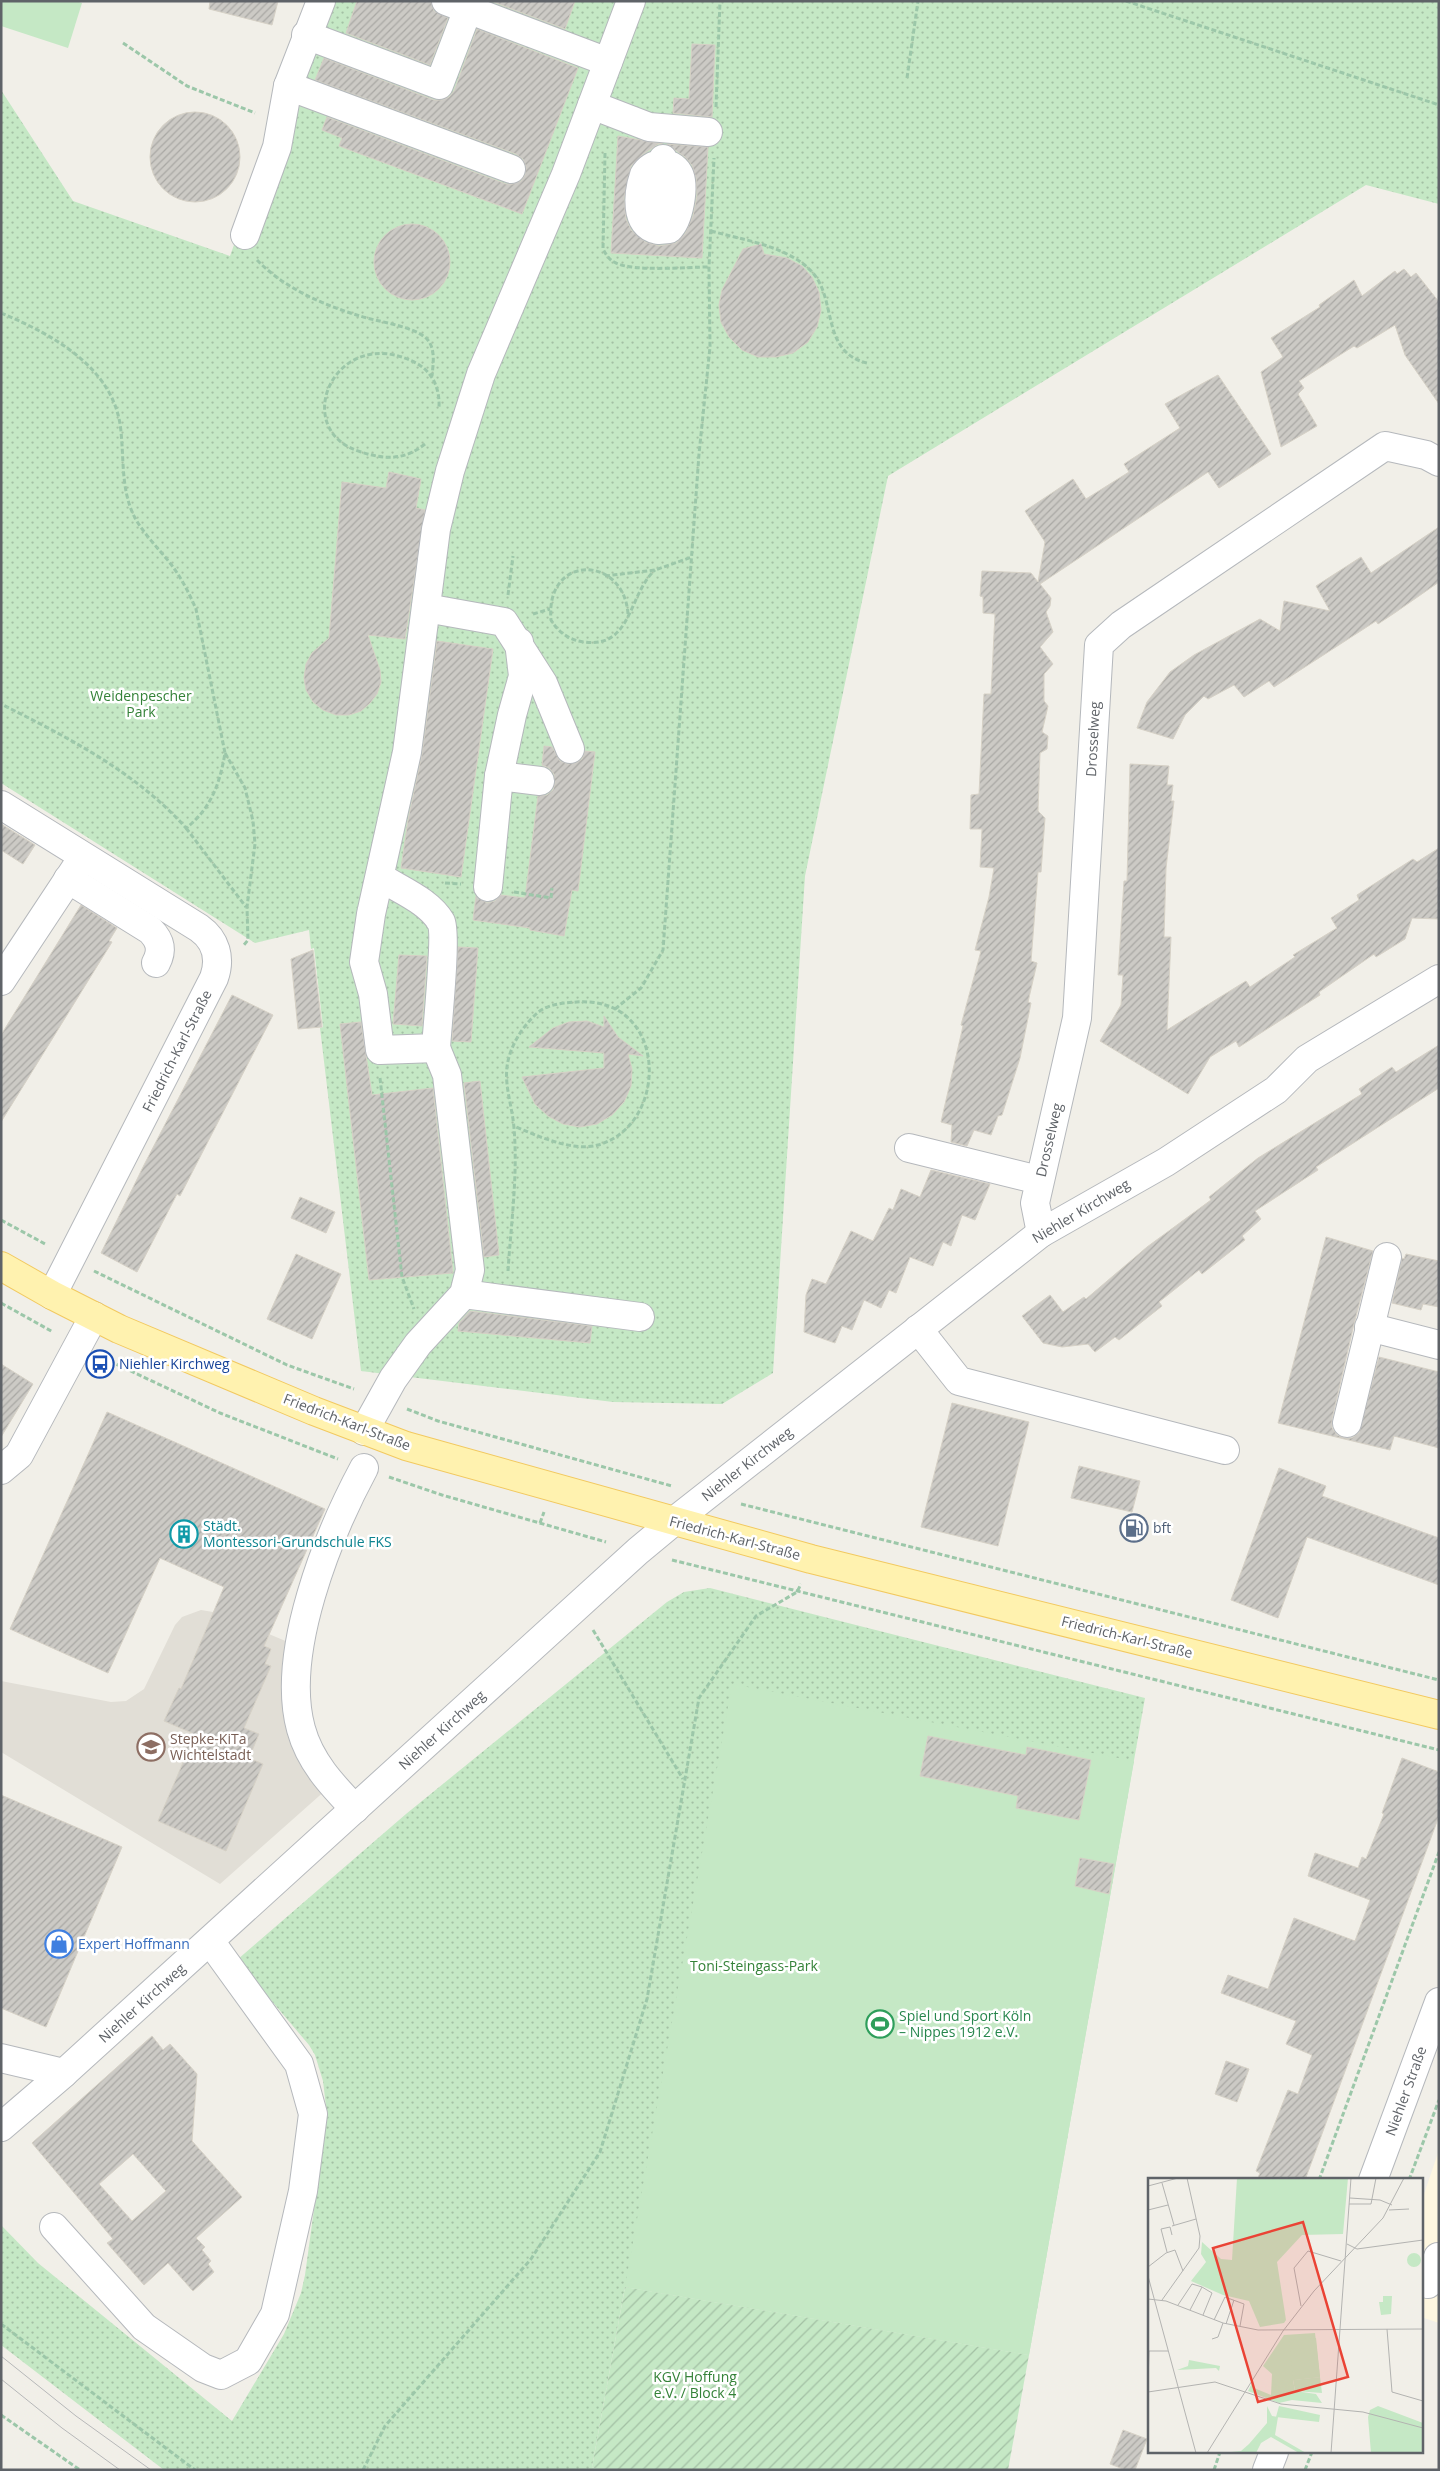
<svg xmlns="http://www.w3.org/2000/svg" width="1440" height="2471" font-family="'Open Sans',sans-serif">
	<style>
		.commercial { fill: #fef7e0 }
		.education { fill: #e1ded6 }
		.park { fill: url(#park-dots) }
		.garden { fill: url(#garden-furrows) }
		.pitch { fill: #c5e8c5 }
		.building { fill: url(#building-hatch); stroke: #d6d1c6; fill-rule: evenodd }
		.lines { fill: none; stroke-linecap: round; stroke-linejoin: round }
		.minor-casing { stroke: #b5b8bc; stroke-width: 30 }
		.major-casing { stroke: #f2c960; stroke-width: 30 }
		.path { stroke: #9cc7a9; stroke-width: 3; stroke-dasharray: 5 2.5; stroke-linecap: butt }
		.minor { stroke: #fff; stroke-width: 28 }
		.major { stroke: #fff2af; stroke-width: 28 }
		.tram { stroke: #b6b7b8; stroke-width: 1 }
		.labels { text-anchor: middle; stroke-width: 5; stroke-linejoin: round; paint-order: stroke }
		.park-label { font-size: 14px; fill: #348238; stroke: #fff }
		.street-label { font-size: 14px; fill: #5f6368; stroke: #fff }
		.transit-label { font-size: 14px; fill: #164399; stroke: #fff; text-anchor: start }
		.culture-label { font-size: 14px; fill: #0d838f; stroke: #fff; text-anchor: start }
		.service-label { font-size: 14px; fill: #4e5e75; stroke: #fff; text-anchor: start }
		.education-label { font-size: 14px; fill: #785e54; stroke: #fff; text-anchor: start }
		.shop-label { font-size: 14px; fill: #366cbe; stroke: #fff; text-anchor: start }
		.leisure-label { font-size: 14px; fill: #27864d; stroke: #fff; text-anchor: start }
		.inset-road { fill: none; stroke: #b3b3b1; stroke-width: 1 }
		.view { fill: #ea4335; fill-opacity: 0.15; stroke: #ea4335; stroke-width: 2.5 }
		.inset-edge { fill: none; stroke: #5f6368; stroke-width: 2.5 }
	</style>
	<defs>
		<pattern id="park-dots" width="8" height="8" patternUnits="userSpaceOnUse" patternTransform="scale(1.25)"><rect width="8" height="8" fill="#c5e8c5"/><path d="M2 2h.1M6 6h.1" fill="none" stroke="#a3c0a4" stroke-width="1.8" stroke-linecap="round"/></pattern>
		<pattern id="garden-furrows" width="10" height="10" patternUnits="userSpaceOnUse" patternTransform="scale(1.25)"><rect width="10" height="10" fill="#c5e8c5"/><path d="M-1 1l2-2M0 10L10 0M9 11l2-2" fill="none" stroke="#a3c0a4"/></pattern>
		<pattern id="building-hatch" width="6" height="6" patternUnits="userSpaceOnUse" patternTransform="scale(1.25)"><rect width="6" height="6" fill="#cccac5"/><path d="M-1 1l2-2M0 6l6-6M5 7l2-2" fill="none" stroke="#a9a8a4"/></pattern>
	</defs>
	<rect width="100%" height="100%" fill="#f1efe8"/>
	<polygon class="commercial" points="1439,2150 1439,2323 1421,2317 1421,2203"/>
	<polygon class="education" points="201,1610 219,1613 295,1645 327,1789 220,1884 1,1752 1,1681 111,1702 126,1701 144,1689 175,1625 182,1617"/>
	<g class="park">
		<polygon points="321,1 1439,1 1439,204 1366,185 888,476 805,876 773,1373 722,1404 613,1402 361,1371 320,1028 323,1027 314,948 311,949 309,930 255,943 1,783 1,90 73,201 230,256"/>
		<polygon points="710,1588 1145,1698 1029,2355 625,2287 592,2467 599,2470 164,2470 1,2345 1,2225 38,2263 232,2421 284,2334 301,2293 305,2275 327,2115 323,2081 315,2055 309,2045 237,1960 406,1814 667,1602 684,1592"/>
	</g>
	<polygon class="garden" points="625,2287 1029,2355 1008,2470 599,2470 592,2467"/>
	<g class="pitch">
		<polygon points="1,1 76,1 82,3 68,48 1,26"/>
		<polygon points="732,1684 1134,1761 1029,2355 625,2287"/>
	</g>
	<g class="building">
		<polygon points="210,1 278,1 272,25 209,9"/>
		<polygon points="357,1 431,1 434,11 448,18 430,65 346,33"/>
		<polygon points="491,1 575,1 565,29"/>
		<polygon points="477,29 578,68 522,214 339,146 342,138 322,130 327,117 506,184 513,184 521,181 525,175 526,167 523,159 516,154 315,80 324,58 434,100 442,100 449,97 454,91"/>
		<polygon points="692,44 715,45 712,117 673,113 674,98 689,99"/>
		<circle cx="195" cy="157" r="45"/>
		<polygon points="618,136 663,144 658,144 642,155 631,166 624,198 626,219 631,230 645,242 659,246 676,243 685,234 693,216 697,196 696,178 692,165 685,157 667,144 708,147 702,258 611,253"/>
		<circle cx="412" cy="262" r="38"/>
		<polygon points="761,244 764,254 787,258 802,266 812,277 819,292 821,310 817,327 808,342 793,353 776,357 758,357 742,350 729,337 721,322 719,305 722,290 743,249"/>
		<polygon points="1404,269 1411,277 1416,273 1439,302 1439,404 1405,355 1395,325 1357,348 1354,346 1299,381 1304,388 1298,394 1317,426 1281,447 1261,372 1283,357 1271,338 1320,307 1319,305 1354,280 1362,296 1395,271 1397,274"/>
		<polygon points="1218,375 1271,454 1219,488 1208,472 1040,584 1051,598 1050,606 1046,612 1053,632 1040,647 1053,664 1044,674 1044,701 1048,706 1042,732 1048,736 1047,749 1040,753 1038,811 1045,818 1041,872 1038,872 1031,961 1037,963 1028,1002 1031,1003 1020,1058 1002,1115 998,1116 991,1135 974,1130 967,1146 951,1142 952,1125 941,1122 963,1026 961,1025 981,951 975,950 989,897 994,868 980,867 982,829 970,829 971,795 979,794 984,694 991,694 995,614 983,613 983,597 980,596 982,571 1031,573 1038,582 1045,542 1025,511 1073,479 1086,499 1129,472 1124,464 1180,428 1165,404"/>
		<polygon points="389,472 421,479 416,508 425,510 405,639 368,635 380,670 381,682 377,694 370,703 361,711 349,715 336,715 323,710 313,702 306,690 304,678 306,664 312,653 329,638 342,482 386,488"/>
		<polygon points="1439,527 1439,582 1396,612 1378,624 1376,621 1274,687 1269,681 1244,697 1234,685 1208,699 1204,696 1185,715 1173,739 1137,728 1147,702 1170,672 1194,655 1260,619 1280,631 1284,601 1330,611 1316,586 1361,557 1371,573"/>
		<polygon points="437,641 493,649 461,877 401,868 408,820 422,754"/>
		<polygon points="544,746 552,747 560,761 568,764 576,763 582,759 585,751 595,752 578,891 572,890 564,936 530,930 530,928 473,920 476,896 487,903 495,901 501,895 525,898 538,796 547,795 553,790 555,783 554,774 549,768 542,765"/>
		<polygon points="1130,764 1169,766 1167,785 1173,785 1171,801 1174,801 1166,868 1164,937 1171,937 1167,1030 1246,981 1250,987 1295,957 1293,955 1337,928 1331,918 1359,900 1357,895 1413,859 1417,862 1439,848 1439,919 1412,918 1405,939 1376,957 1374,954 1319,992 1320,995 1239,1047 1236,1041 1210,1057 1188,1094 1100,1041 1121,1005 1123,975 1118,975 1124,881 1127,881"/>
		<polygon points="1,824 35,845 23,864 1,850"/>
		<polygon points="81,905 117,928 109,941 112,942 1,1122 1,1035"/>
		<polygon points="458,947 478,948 471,1042 452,1041"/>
		<polygon points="313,950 322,1027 298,1029 291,959"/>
		<polygon points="399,955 427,956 422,1026 393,1024"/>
		<polygon points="232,995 273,1015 180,1196 177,1194 137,1272 101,1253 144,1165"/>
		<polygon points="604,1016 618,1037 643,1056 628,1054 632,1069 631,1086 624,1102 612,1115 597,1124 580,1127 563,1124 548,1116 535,1104 522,1077 604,1068 604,1053 529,1047 553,1028 569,1022 587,1021 604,1027"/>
		<polygon points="361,1022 372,1095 433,1088 453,1273 369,1280 340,1024"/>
		<polygon points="1439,1045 1439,1088 1316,1167 1318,1170 1255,1211 1261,1219 1242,1236 1245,1240 1202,1274 1199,1270 1159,1302 1162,1306 1119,1340 1115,1337 1095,1352 1088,1344 1062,1347 1043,1343 1022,1316 1050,1295 1063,1312 1084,1297 1086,1299 1147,1247 1211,1200 1209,1197 1258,1158 1362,1094 1359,1089 1392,1067 1396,1072"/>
		<polygon points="480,1081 499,1255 484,1257 464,1083"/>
		<polygon points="931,1170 990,1184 975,1220 962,1215 951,1246 943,1242 933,1266 910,1257 896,1293 889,1290 881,1308 864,1300 852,1330 842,1326 835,1343 804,1332 806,1295 812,1279 826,1284 851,1231 873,1241 889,1208 893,1210 901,1189 920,1197"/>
		<polygon points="300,1197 335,1212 326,1233 291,1218"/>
		<polygon points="1326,1237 1373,1251 1354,1324 1332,1419 1332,1428 1337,1435 1344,1438 1352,1438 1359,1433 1379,1357 1439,1372 1439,1448 1394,1436 1390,1450 1278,1423"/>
		<polygon points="296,1254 341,1274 312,1339 267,1319"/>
		<polygon points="1406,1254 1439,1261 1439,1307 1423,1304 1421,1310 1392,1303 1402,1258 1404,1259"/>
		<polygon points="470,1311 592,1326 590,1343 458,1331 459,1323"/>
		<polygon points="1,1364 33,1384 1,1437"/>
		<polygon points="952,1403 1029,1422 998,1546 921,1527"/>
		<polygon points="107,1412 325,1509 264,1646 271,1649 265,1664 271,1666 244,1728 259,1734 249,1758 263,1764 226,1851 158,1821 185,1758 182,1757 192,1733 164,1721 179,1688 181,1689 224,1587 160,1558 108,1673 10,1629"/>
		<polygon points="1079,1466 1140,1481 1132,1512 1071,1498"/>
		<polygon points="1279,1468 1326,1486 1322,1496 1439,1538 1439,1585 1307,1537 1278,1618 1231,1600"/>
		<polygon points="928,1736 1026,1755 1027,1747 1091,1760 1079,1820 1016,1808 1018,1796 920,1776"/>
		<polygon points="1402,1758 1439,1772 1439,1816 1305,2180 1257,2180 1260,2173 1256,2171 1288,2090 1298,2094 1312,2055 1286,2044 1296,2021 1221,1993 1228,1975 1268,1989 1294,1918 1355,1941 1370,1900 1308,1876 1315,1853 1358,1868 1362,1857 1366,1859 1384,1814 1382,1813"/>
		<polygon points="1,1795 122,1847 46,2027 1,2008"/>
		<polygon points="1080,1858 1114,1864 1109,1894 1075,1886"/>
		<path d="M152 2036 163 2050 170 2044 197 2074 192 2141 242 2197 196 2238 205 2247 202 2250 211 2261 208 2264 214 2272 193 2291 168 2263 144 2285 107 2243 113 2239 32 2143ZM133 2154 166 2191 132 2221 99 2184Z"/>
		<polygon points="1226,2061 1249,2069 1237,2102 1215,2094"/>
		<polygon points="1123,2430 1147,2439 1135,2470 1126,2470 1110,2464"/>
	</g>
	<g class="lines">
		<g class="minor-casing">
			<g id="minor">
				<polyline points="446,1 608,62"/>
				<polyline points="306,35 439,85 468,9"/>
				<polyline points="288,86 511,169"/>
				<polyline points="592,105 649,127 708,132"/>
				<path d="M658 230C634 226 638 193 644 175 651 162 671 159 679 174 685 186 679 220 669 229L658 230 662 164 663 159"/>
				<polyline points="245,235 277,147 288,86 321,1"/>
				<polyline points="426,608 504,622 543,683 570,749"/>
				<polyline points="499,776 540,781"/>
				<path d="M1 805 199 928C216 940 221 958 214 978L52 1295"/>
				<path d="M380 877C400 890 429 901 441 922 447 934 437 1029 436 1048L380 1050 373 994 364 962 371 914 407 752 436 529 450 471 481 374 566 174 631 1"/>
				<path d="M68 879 150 930C160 940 163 950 156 963"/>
				<polyline points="488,887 499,776 512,715 523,676 519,642"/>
				<polyline points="1,981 83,857"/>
				<polyline points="909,1148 1039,1180"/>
				<polyline points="1041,1233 1035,1203 1077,1018 1099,645 1121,625 1385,446 1426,455 1439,462"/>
				<polyline points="464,1294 640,1317"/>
				<polyline points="1369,1327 1439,1345"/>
				<polyline points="918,1329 959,1381 1225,1450"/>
				<polyline points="1347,1423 1387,1257"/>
				<polyline points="364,1431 393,1379 418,1344 464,1294 470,1270 447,1075 436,1048"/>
				<polyline points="1,1470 19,1455 94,1316"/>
				<path d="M355 1809C332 1785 310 1762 301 1729 280 1653 328 1535 364 1468"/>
				<polyline points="1,2058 64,2073"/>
				<polyline points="1,2127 64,2073 638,1551 673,1522 1041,1233 1166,1162 1276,1090 1307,1059 1439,979"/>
				<polyline points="1373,2180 1439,2002"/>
				<polyline points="54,2227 144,2327 203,2368 221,2375 248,2361 275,2314 303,2191 313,2114 299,2064 210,1941"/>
				<polyline points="1428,2284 1438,2257"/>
				<polyline points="1267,2470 1274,2452"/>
			</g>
		</g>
		<g class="major-casing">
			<polyline id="major" points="1,1266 52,1295 119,1329 314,1411 406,1446 811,1559 1439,1715"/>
		</g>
		<g class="path">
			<polyline points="1126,1 1439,105"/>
			<polyline points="123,43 187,86 255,113"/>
			<polyline points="907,78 918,1"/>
			<polyline points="716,107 720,1"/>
			<path d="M605 153 603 249C607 256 609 260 616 263 634 272 687 267 709 267"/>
			<path d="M711 231C743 240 789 246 813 273 837 301 821 352 867 363"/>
			<path d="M257 260C284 288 323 305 360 316 378 322 414 326 427 339 436 349 433 365 432 376"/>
			<path d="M1 313C54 335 116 369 121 432 124 461 121 491 135 518 144 534 158 548 170 563 181 577 189 593 196 609L225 753C220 783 211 809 186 828 136 772 67 737 1 704"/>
			<path d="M425 444C405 460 386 460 361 452 287 430 336 321 416 363 433 372 440 389 439 408"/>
			<polyline points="605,576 655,570 692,557"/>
			<polyline points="508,595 513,556"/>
			<polyline points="533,614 550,609"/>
			<path d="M628 614C624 555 545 553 551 620 558 632 570 641 585 642 632 648 628 595 655 570"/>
			<polyline points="225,753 245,788 253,821 255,844 247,907 248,940 243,946"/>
			<polyline points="186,828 246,907"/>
			<polyline points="445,883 461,884"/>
			<polyline points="514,892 551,898 552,888"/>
			<polyline points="615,1009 641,988 663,950 699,454 710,347 709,267 714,158"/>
			<polyline points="380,1078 402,1277 414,1309"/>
			<polyline points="1,1220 47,1245"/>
			<polyline points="94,1271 287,1365 354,1389"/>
			<path d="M508 1271C511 1224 518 1175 514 1128 512 1103 502 1081 509 1057 514 1040 523 1027 535 1015 546 1004 562 1003 577 1002 669 996 670 1125 598 1145 573 1152 537 1136 514 1126"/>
			<polyline points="1,1303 53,1332"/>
			<polyline points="103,1358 220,1413 338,1459"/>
			<polyline points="407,1409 438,1421 672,1486"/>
			<polyline points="389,1477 442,1495 606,1542"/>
			<polyline points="741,1504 1439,1680"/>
			<polyline points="540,1523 544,1512"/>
			<polyline points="672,1560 1439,1750"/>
			<polyline points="593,1630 683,1779"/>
			<polyline points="1319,2180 1439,1852"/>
			<polyline points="1409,2180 1439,2100"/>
			<polyline points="1,2324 195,2470"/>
			<polyline points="1,2415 80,2470"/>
			<polyline points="363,2470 385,2426 531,2259 600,2152 647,1999 699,1698 756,1616 797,1592 801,1584"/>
			<polyline points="1214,2470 1220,2452"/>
			<polyline points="1305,2470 1312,2452"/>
		</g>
		<use href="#minor" class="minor"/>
		<use href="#major" class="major"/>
		<g class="tram">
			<polyline points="1,2356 76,2416 151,2470"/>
			<polyline points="1,2379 62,2428 120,2470"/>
		</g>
	</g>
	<defs>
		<g id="bus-ring" transform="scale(1.4375)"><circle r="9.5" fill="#fff" stroke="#1a4fb4" stroke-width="1.5"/><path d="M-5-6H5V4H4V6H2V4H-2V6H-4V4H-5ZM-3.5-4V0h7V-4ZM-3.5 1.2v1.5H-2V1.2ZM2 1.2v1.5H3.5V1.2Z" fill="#1a4fb4"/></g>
		<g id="fuel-ring" transform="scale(1.4375)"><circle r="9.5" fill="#fff" stroke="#5c6f8a" stroke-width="1.5"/><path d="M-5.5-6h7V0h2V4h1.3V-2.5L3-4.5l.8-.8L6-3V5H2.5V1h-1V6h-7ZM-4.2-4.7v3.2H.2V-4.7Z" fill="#5c6f8a"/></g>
		<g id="building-ring" transform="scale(1.4375)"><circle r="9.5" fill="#fff" stroke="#0f9aa8" stroke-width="1.5"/><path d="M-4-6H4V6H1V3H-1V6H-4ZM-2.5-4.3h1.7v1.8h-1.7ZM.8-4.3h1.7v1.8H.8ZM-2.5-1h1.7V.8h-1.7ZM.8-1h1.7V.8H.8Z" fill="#0f9aa8"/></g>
		<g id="school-ring" transform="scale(1.4375)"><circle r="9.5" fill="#fff" stroke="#8d6e63" stroke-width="1.5"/><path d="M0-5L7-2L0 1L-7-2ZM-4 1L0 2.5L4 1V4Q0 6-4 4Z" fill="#8d6e63"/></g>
		<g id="shop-ring" transform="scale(1.4375)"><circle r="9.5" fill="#fff" stroke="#3f7fe0" stroke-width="1.5"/><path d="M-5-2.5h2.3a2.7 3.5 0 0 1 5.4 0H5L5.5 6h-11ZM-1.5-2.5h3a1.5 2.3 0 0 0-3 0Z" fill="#3f7fe0"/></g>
		<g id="stadium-ring" transform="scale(1.4375)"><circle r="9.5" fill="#fff" stroke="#2e9e5b" stroke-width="1.5"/><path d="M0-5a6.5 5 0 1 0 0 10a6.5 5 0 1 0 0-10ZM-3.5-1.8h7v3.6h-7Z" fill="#2e9e5b"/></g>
	</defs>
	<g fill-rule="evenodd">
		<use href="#bus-ring" x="100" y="1364"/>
		<use href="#fuel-ring" x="1134" y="1528"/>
		<use href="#building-ring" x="184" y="1534"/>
		<use href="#school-ring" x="151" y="1747"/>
		<use href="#shop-ring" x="59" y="1944"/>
		<use href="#stadium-ring" x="880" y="2024"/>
	</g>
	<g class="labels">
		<g class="park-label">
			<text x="141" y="701">Weidenpescher<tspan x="141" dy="16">Park</tspan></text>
			<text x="754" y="1971">Toni-Steingass-Park</text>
			<text x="695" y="2382">KGV Hoffung<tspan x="695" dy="16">e.V. / Block 4</tspan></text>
		</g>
		<g class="street-label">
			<text transform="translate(1093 739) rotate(-87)" y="5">Drosselweg</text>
			<text transform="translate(177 1051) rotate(-63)" y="5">Friedrich-Karl-Straße</text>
			<text transform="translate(1049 1140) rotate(-77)" y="5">Drosselweg</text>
			<text transform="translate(1081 1211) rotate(-31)" y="5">Niehler Kirchweg</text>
			<text transform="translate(347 1422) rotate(21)" y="5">Friedrich-Karl-Straße</text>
			<text transform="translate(747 1464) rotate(-38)" y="5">Niehler Kirchweg</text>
			<text transform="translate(735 1538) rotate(15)" y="5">Friedrich-Karl-Straße</text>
			<text transform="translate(1127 1637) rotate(14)" y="5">Friedrich-Karl-Straße</text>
			<text transform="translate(442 1730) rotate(-42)" y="5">Niehler Kirchweg</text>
			<text transform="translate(142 2003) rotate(-42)" y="5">Niehler Kirchweg</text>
			<text transform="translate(1406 2091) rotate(-70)" y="5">Niehler Straße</text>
		</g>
		<g class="transit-label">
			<text x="119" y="1369">Niehler Kirchweg</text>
		</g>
		<g class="culture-label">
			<text x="203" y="1531">Städt.<tspan x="203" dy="16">Montessori-Grundschule FKS</tspan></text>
		</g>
		<g class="service-label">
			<text x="1153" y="1533">bft</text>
		</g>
		<g class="education-label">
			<text x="170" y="1744">Stepke-KiTa<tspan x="170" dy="16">Wichtelstadt</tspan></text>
		</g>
		<g class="shop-label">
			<text x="78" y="1949">Expert Hoffmann</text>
		</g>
		<g class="leisure-label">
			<text x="899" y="2021">Spiel und Sport Köln<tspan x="899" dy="16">– Nippes 1912 e.V.</tspan></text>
		</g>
	</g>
	<g transform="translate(1148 2178)">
		<rect width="275" height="275" fill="#f1efe8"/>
		<path d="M235 118H244L243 136 233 137 231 124H235ZM41 182 72 188 71 193 68 190 29 192 40 188Z" fill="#c5e8c5"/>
		<path d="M131 228 172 237 171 244 128 239Z" fill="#c5e8c5"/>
		<path d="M89 0H200L195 56 154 57 129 84 138 142 136 145 112 149 101 123 75 117 43 103 58 84 53 76 54 64 73 81 84 82ZM259 82a7 7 0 1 1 14 0a7 7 0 1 1-14 0ZM167 155 172 199 145 202 147 213 168 216 174 225 144 222 131 225 100 213 104 205 106 210 123 217 124 196 115 188 136 157ZM119 228 124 238 130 239 127 257 158 275H151L123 259 113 265 108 275H73L93 273 101 266 119 245ZM230 228 275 245V275H223L220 239 222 232Z" fill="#c5e8c5"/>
		<path d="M172 199 174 215 147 213 145 202Z" fill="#c5e8c5"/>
		<path d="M168 160 172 199 145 202 141 162Z" fill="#c5e8c5"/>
		<path class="inset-road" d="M14 5 26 47M0 8 30 0M202 20 232 22 244 27M201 26H223L228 0M0 32 20 27M241 32 261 31M24 48 48 41M199 66 209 71 275 62M19 74 13 51 22 49 24 57M0 89 18 75 27 72 35 93M0 98 48 275M0 121 18 123 75 145 110 152 275 151M14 122 51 70 52 58 39 0M30 127 44 106 54 109M153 128 146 90 160 73 193 83M42 132 54 109 64 115 55 137M66 142 77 119 96 126 92 148M78 146 86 122M239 151 244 214 275 223M64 161 70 159 75 145M1 173H20M0 205 1 173M0 214 67 204 133 226 215 234 275 250M59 275 135 153 166 113 235 40 256 0M183 275 203 0"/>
		<path class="view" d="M155 44 200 199 110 224 65 70Z"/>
		<rect width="275" height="275" class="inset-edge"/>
	</g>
	<rect width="1440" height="2471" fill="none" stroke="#5f6368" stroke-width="5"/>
</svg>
